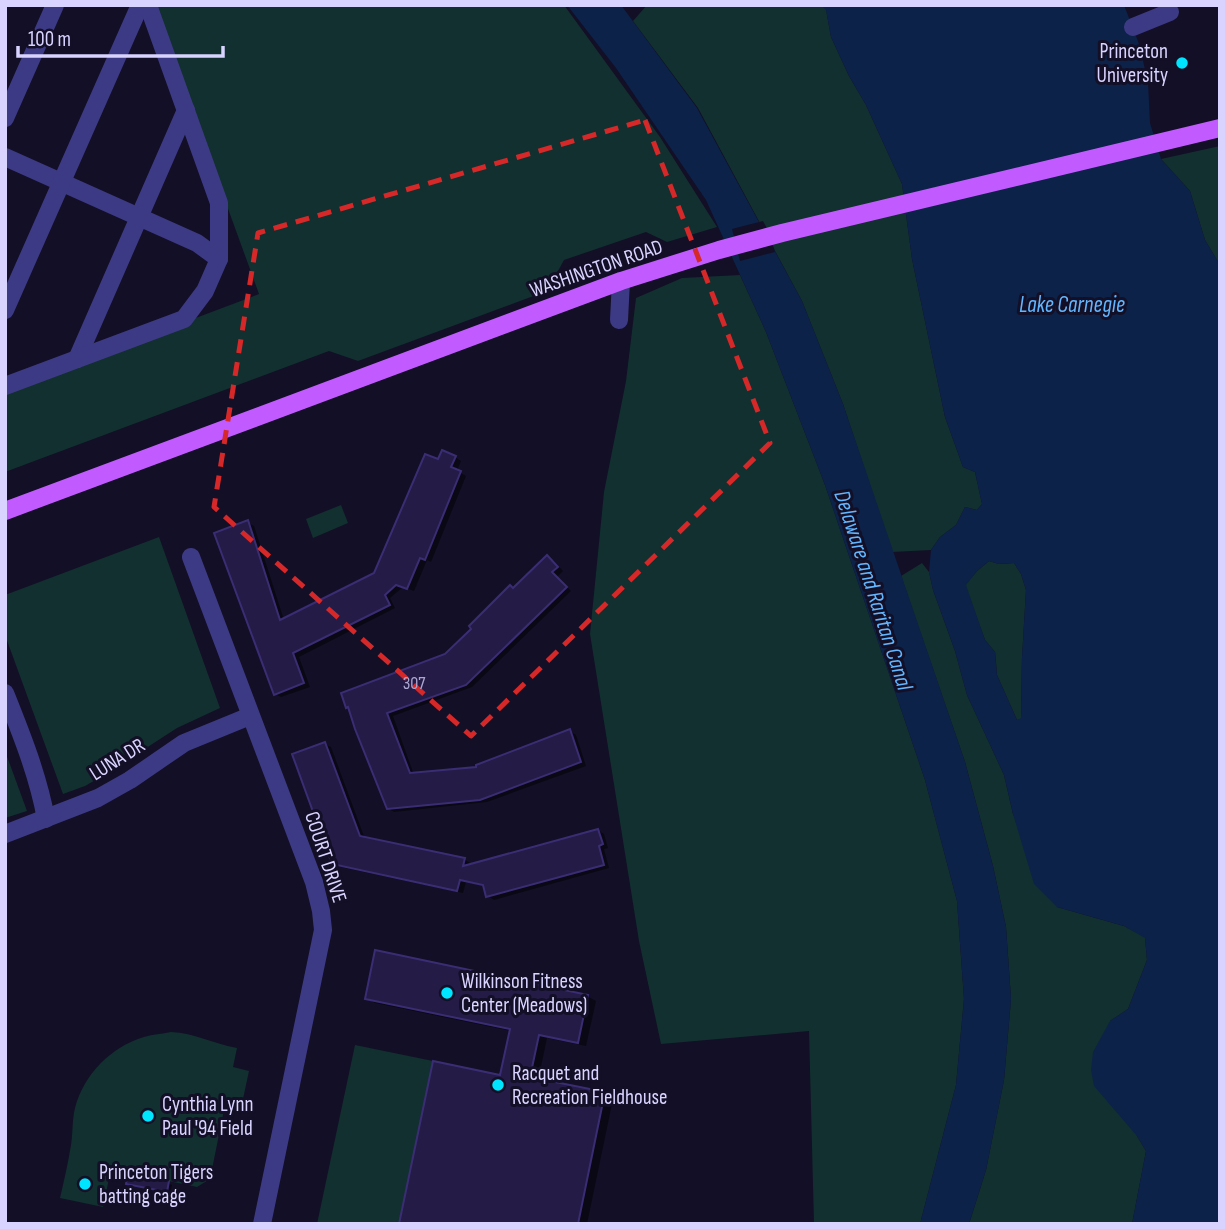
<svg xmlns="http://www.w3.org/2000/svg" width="1225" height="1229" font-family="'Sofia Sans Condensed',sans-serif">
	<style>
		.green { fill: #12302f }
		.water { fill: #0c2248; fill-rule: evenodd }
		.pier { fill: #130f26 }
		.shadow { fill: #0007 }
		.building { fill: #241b47; stroke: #3b2d73; stroke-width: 2 }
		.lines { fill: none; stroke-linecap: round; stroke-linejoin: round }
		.minor { stroke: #3d3a85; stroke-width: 18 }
		.major { stroke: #c25bff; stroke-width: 18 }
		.marked { fill: none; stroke: #d62828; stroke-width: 5; stroke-dasharray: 14 9; stroke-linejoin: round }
		.poi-dot { fill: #00e5ff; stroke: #130f26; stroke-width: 2.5 }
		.labels { text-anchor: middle; stroke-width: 6; stroke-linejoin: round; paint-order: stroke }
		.number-label { font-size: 18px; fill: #aca6d1 }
		.poi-label { font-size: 21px; fill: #d9d4ff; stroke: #130f26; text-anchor: start }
		.street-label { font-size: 21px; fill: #d9d4ff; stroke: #130f26 }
		.water-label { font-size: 23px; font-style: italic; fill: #62b6ff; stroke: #130f26 }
	</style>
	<rect width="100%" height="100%" fill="#130f26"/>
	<g class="green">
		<polygon points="154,5 564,5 660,137 717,227 667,242 646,232 564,260 547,291 358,361 329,351 5,472 5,390 259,294"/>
		<polygon points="647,5 821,5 826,9 831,37 849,76 866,105 902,184 912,259 945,417 963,467 975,472 982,504 977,510 965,507 956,525 940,537 931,550 892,552 843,404 802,301 698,108 633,21"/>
		<polygon points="1220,146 1220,265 1205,240 1190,191 1161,159"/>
		<polygon points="740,275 766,332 825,485 925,780 957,901 964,999 956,1085 920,1224 814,1224 809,1031 661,1044 639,941 590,634 604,492 626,381 636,298 682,278"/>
		<polygon points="341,505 348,523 313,538 306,519"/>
		<polygon points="159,537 220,708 177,728 106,774 85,786 63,794 5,635 5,595"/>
		<polygon points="989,561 999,564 1014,563 1021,574 1026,590 1022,658 1021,719 1017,720 997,675 995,652 985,640 965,585 977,571"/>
		<polygon points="922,563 929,572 933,590 955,651 967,695 1004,775 1013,814 1057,907 1124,926 1145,937 1147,960 1128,1009 1110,1021 1137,1136 1146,1151 1132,1224 969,1224 986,1170 1004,1080 1011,999 1006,927 993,866 965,762 901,576"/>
		<polygon points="5,751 27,811 5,818"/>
		<path d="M171 1032C194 1033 215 1044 237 1048L233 1067 249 1071 240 1113 224 1110 210 1179 197 1187 111 1169 103 1207 60 1198C64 1181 68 1163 71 1145 73 1133 72 1120 75 1108 84 1074 111 1047 144 1037 153 1034 162 1034 171 1032Z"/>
		<polygon points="355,1045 433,1061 399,1224 317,1224"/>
	</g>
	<g class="water">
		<polygon points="567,5 621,5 697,108 802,301 843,404 965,762 993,866 1006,927 1011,999 1004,1080 986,1170 969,1224 920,1224 956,1085 964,999 957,901 925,780 825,485 766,332 706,200 616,68"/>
		<path d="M821 5H1124L1139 44 1148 82 1150 123 1161 159 1190 191 1205 240 1220 265V1224H1132L1146 1151 1137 1136 1094 1086 1091 1070 1093 1052 1110 1021 1128 1009 1147 960 1145 938 1124 926 1057 907 1034 884 1013 814 1004 775 967 695 955 651 933 590 929 572 931 550 940 537 956 525 965 507 977 510 982 504 975 472 963 467 945 417 912 259 902 184 866 105 849 76 831 37 826 10ZM989 561 999 564 1014 563 1021 574 1026 590 1022 658 1021 718 1017 720 997 675 995 652 985 640 966 585 977 571Z"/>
	</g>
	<polygon class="pier" points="763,221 769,232 775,252 740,261 732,229"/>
	<g class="shadow">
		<polygon points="455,457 461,461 457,471 466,476 431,562 427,560 414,591 403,587 390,598 395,608 299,657 310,687 281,697 275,694 247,522 254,526 284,620 375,574 439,461"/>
		<polygon points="547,557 553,560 563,571 557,577 571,591 472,687 393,716 414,775 478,768 570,731 576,735 586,766 487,802 394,812 388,808 357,729 446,656"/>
		<polygon points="325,744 331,747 365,839 464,859 470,863 469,866 598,830 604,834 608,848 604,849 609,868 494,900 488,896 485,886 466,882 463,893 340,867 333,863"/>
		<polygon points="587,996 596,1001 586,1046 547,1038 538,1081 604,1094 613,1099 587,1224 401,1224 502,1077 511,1031 375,1003 366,998"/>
		<polygon points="168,1183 172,1185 170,1193 131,1185"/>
	</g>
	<g class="building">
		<polygon points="442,450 456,456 451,467 461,471 425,560 420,558 407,589 396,585 385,595 390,605 293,653 304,683 274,695 214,533 248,520 280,620 374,573 425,454 438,459"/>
		<polygon points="547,555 558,567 552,572 567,587 466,685 387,713 410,773 476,767 476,765 570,729 581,762 480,800 387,809 355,729 348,707 346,708 341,693 445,654 471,629 469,626 510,585 513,588"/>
		<polygon points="325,742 360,836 465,858 463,866 598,829 603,844 599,846 604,865 486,897 483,885 460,880 457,891 332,864 292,754"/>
		<polygon points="375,950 588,995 578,1043 539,1035 530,1077 605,1092 578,1224 399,1224 433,1061 500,1075 510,1029 365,999"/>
		<polygon points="128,1173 169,1181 167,1192 126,1184"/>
	</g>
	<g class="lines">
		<g class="minor">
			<polyline points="1133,27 1170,12"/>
			<polyline points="5,118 55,5"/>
			<polyline points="5,157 197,243 219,259"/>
			<polyline points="5,310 140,5"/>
			<polyline points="619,320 621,281"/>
			<polyline points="77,359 186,110"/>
			<polyline points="5,386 184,319 205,291 219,259 219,203 148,5"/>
			<polyline points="191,557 314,882 321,911 323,930 262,1224"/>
			<path d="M5 693C21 733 38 775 46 819"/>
			<polyline points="5,834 98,798 130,780 184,743 250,716"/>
		</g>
		<polyline class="major" points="5,511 621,281 719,250 782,233 1220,128"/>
	</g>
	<path class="marked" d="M645 120 770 443 471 736 214 507 258 233Z"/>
	<g class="poi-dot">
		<circle cx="1182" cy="63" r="7"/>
		<circle cx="447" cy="993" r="7"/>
		<circle cx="498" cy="1085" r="7"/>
		<circle cx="148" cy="1116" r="7"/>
		<circle cx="85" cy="1184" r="7"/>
	</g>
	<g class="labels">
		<g class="number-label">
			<text x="414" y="689">307</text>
		</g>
		<g class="poi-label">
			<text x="1168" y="58" text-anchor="end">Princeton<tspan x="1168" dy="24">University</tspan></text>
			<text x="461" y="988">Wilkinson Fitness<tspan x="461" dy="24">Center (Meadows)</tspan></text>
			<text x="512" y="1080">Racquet and<tspan x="512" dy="24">Recreation Fieldhouse</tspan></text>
			<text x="162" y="1111">Cynthia Lynn<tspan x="162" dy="24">Paul '94 Field</tspan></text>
			<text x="99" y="1179">Princeton Tigers<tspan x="99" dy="24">batting cage</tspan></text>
		</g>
		<g class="street-label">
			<text transform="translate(596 268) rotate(-19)" y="7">WASHINGTON ROAD</text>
			<text transform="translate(117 759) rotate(-32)" y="7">LUNA DR</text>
			<text transform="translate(326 857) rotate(72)" y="7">COURT DRIVE</text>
		</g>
		<g class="water-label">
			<text x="1072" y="312">Lake Carnegie</text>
			<text transform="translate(874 590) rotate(72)" y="8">Delaware and Raritan Canal</text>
		</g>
	</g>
	<rect width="1225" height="1229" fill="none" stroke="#d9d4ff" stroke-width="14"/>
	<path d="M18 46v10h205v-10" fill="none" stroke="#d9d4ff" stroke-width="3.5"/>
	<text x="28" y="46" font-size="21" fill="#d9d4ff" stroke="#130f26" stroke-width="5" paint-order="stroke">100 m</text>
</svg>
